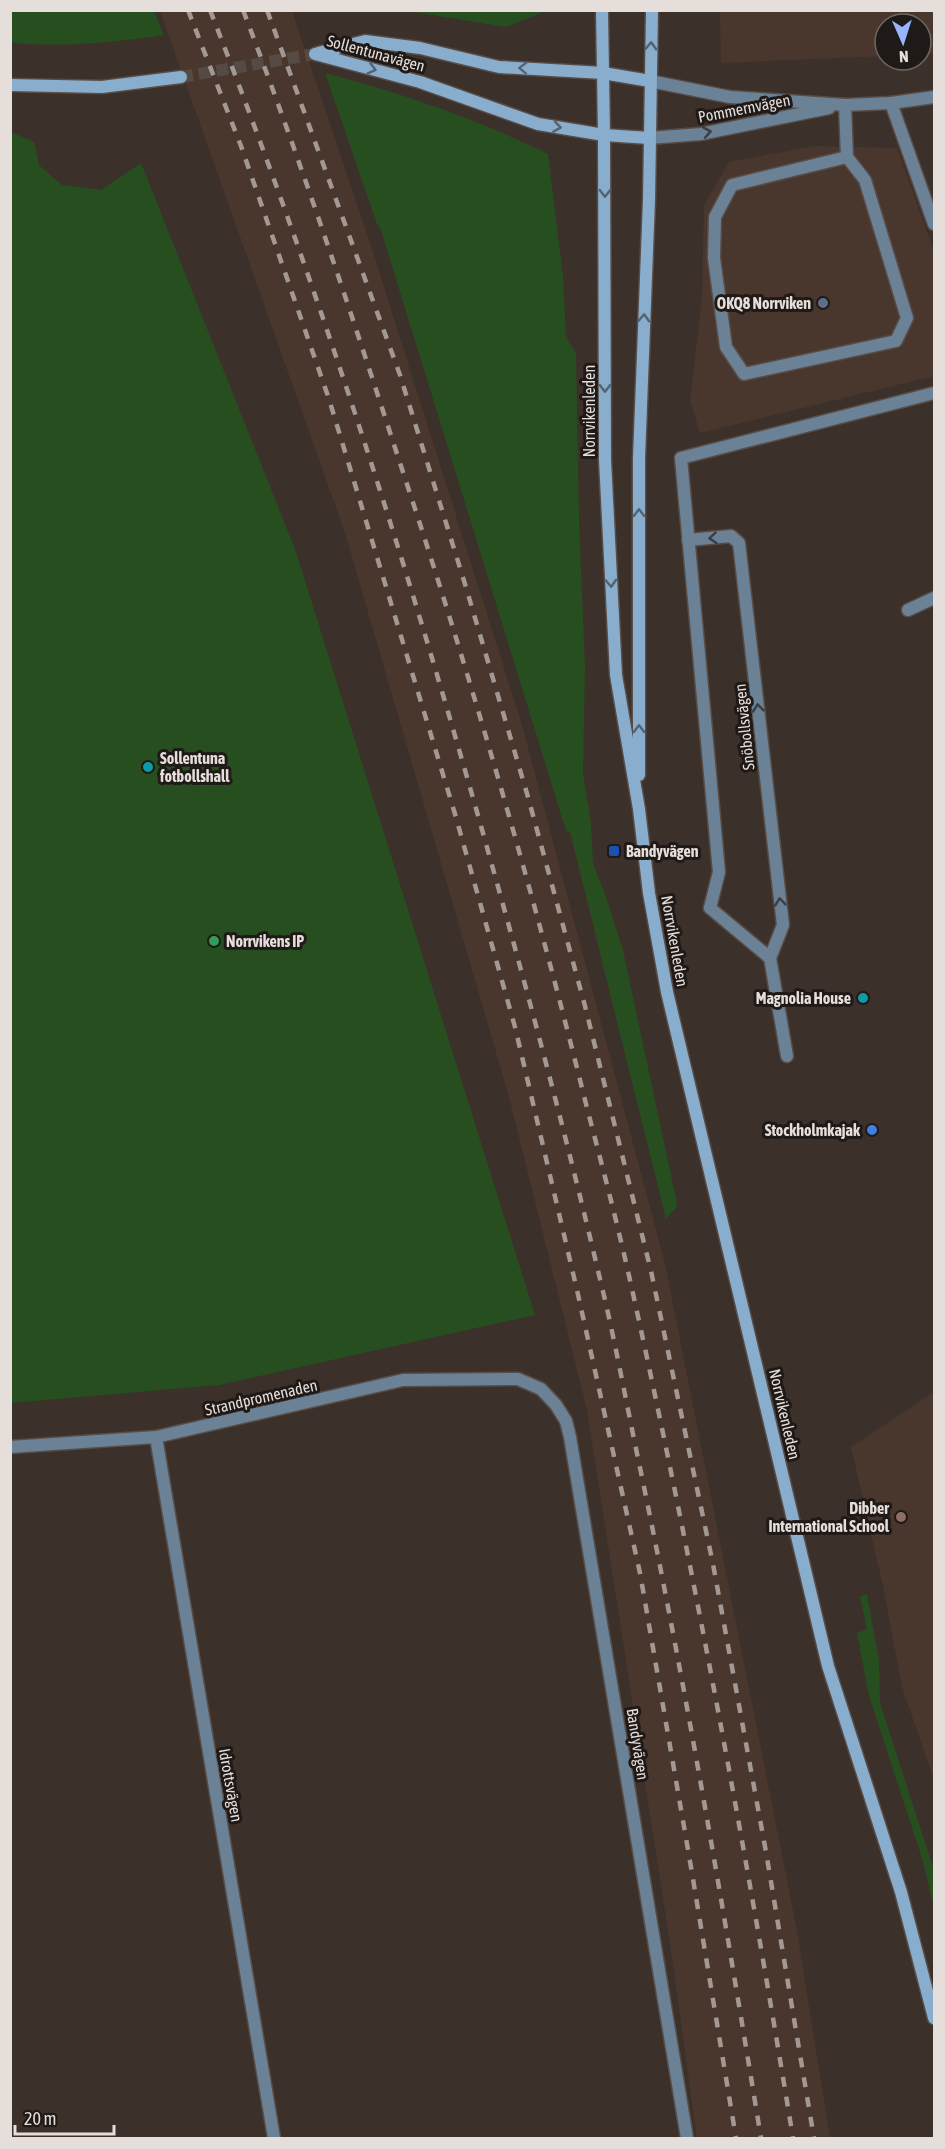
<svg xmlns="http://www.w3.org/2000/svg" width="945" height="2149" font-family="'Asap Condensed',sans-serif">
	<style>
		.built { fill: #49372e }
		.green { fill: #274e1e }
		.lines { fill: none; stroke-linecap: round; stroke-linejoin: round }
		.secondary-tunnel { stroke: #564a44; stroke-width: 12; stroke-dasharray: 12 6; stroke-linecap: butt }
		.lane-casing { stroke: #574c46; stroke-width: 15 }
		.street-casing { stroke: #574c46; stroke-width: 15 }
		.secondary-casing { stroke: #574c46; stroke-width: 15 }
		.lane { stroke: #6b8195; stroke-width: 12 }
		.street { stroke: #6b8195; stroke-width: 12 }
		.secondary { stroke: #89adcd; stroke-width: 12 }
		.rail { stroke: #a39994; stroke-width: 4.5; stroke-dasharray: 10 10; stroke-linecap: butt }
		.oneway { stroke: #546372 }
		.oneway2 { stroke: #3a3d43 }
		.service-dot { fill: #5c6f8a; stroke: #1f1917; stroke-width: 2 }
		.culture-dot { fill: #0f9aa8; stroke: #1f1917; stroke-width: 2 }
		.transit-dot { fill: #1a4fb4; stroke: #1f1917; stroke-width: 2 }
		.leisure-dot { fill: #2e9e5b; stroke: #1f1917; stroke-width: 2 }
		.shop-dot { fill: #3f7fe0; stroke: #1f1917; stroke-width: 2 }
		.education-dot { fill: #8d6e63; stroke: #1f1917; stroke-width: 2 }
		.labels { text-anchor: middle; stroke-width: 6; stroke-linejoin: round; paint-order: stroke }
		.street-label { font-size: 16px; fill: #e6deda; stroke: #1f1917 }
		.poi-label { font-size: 16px; font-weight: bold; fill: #e6deda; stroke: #1f1917; text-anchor: end }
	</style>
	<rect width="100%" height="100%" fill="#3c302a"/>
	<g class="built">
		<polygon points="160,11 292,11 372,249 522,725 665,1264 797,1931 830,2138 697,2138 671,1950 587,1410 509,1097 345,533"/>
		<polygon points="720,11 934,11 934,54 921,54 921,24 885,24 885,56 721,63"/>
		<polygon points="814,146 897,148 934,252 934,376 700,433 690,401 702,298 704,205 729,162"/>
		<polygon points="934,1392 934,1780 902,1687 883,1586 851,1447"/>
	</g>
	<g class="green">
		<path d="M10 11H154L164 35C113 43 63 47 11 43Z"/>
		<polygon points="407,11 546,11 506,27"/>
		<path d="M325 73C402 93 477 119 548 154L563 276 566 337 576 353 579 518 585 667 583 774 591 823 593 863 605 894 623 950 676 1199 677 1207 666 1219 570 832 566 831 380 227 377 224Z"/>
		<polygon points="11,132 34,142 39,165 62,185 101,190 141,163 295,549 535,1315 219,1385 11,1403"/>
		<polygon points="867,1594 879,1660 880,1703 934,1870 934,1908 923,1861 869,1696 857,1633 867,1629 860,1596"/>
	</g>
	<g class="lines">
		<polyline class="secondary-tunnel" points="181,77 315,54"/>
		<g class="lane-casing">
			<g id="lane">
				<polyline points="845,105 847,157 732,185 715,217 714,258 726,347 744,374 896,341 907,318 865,180 847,157"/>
				<polyline points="688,540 731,536 739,543 783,925 770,958 787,1056"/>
				<polyline points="908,610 934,598"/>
				<polyline points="710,908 770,958"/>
			</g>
		</g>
		<g class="street-casing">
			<g id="street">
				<polyline points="650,81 730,97 845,105 891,103 934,97"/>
				<polyline points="891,103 934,224"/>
				<polyline points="649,138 701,134 829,108"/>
				<polyline points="710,908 719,872 681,458 934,393"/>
				<polyline points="156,1437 274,2138"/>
				<polyline points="10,1447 156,1437 403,1380 518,1379 541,1389 556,1405 566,1421 570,1437 687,2138"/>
			</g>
		</g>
		<g class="secondary-casing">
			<g id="secondary">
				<polyline points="602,10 604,135 605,460 616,675 639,809 649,893 667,992 828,1666 901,1892 934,2018"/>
				<polyline points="318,53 365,41 420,48 499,67 603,73 650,81"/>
				<polyline points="315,54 420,82 538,124 604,135 649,138"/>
				<polyline points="10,85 102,87 181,77"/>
				<polyline points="639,775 639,458 649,200 652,10"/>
			</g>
		</g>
		<use href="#lane" class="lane"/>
		<use href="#street" class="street"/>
		<use href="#secondary" class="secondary"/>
		<g class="rail">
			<polyline points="188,10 241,146 329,399 455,814 515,1027 577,1290 640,1573 691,1867 736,2138"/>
			<path d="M210 10C318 286 408 566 488 851 528 993 566 1135 600 1279 615 1340 626 1402 639 1463 686 1687 724 1913 761 2138"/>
			<path d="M243 10C300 159 350 309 399 460 470 674 533 890 587 1108 602 1165 617 1222 630 1280 693 1564 746 1851 793 2138"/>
			<polyline points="267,10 400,375 465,584 528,797 585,1006 651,1271 713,1564 766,1852 814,2138"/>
		</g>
	</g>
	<defs><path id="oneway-chevron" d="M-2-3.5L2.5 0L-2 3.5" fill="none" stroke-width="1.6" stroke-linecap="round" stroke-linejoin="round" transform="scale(1.5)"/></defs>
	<g class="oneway">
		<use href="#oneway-chevron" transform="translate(651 46) rotate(-88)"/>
		<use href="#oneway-chevron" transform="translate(523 68) rotate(-178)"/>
		<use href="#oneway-chevron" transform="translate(372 69) rotate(15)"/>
		<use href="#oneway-chevron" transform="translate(557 127) rotate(9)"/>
		<use href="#oneway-chevron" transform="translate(605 193) rotate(90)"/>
		<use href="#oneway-chevron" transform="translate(644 318) rotate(-88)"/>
		<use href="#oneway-chevron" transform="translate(605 388) rotate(90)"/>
		<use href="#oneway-chevron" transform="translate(639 513) rotate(-90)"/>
		<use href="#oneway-chevron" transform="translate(611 583) rotate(87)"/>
		<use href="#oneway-chevron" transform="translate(639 729) rotate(-90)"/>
	</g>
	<g class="oneway2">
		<use href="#oneway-chevron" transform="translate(707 132) rotate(-10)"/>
		<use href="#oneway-chevron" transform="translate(713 538) rotate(175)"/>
		<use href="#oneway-chevron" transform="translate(758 708) rotate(-96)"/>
		<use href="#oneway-chevron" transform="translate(780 902) rotate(-96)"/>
	</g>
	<circle class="service-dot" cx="823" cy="303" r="6"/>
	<g class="culture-dot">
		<circle cx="148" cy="767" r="6"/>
		<circle cx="863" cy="998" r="6"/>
	</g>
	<rect class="transit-dot" x="608" y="845" width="12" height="12" rx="3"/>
	<circle class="leisure-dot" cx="214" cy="941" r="6"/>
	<circle class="shop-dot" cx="872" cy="1130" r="6"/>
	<circle class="education-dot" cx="901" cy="1517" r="6"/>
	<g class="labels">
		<g class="street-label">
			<text transform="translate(376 53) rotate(15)" y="6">Sollentunavägen</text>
			<text transform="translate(744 108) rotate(-11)" y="6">Pommernvägen</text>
			<text transform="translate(589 411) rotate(-90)" y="6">Norrvikenleden</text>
			<text transform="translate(744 727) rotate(-96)" y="6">Snöbollsvägen</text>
			<text transform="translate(675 941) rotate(80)" y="6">Norrvikenleden</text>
			<text transform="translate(261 1397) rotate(-13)" y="6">Strandpromenaden</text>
			<text transform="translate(785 1414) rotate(77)" y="6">Norrvikenleden</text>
			<text transform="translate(638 1744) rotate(81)" y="6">Bandyvägen</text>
			<text transform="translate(231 1785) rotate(80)" y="6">Idrottsvägen</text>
		</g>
		<g class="poi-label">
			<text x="811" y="309">OKQ8 Norrviken</text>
			<text x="160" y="764" text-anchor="start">Sollentuna<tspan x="160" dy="18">fotbollshall</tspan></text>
			<text x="626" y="857" text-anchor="start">Bandyvägen</text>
			<text x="226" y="947" text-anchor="start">Norrvikens IP</text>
			<text x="851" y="1004">Magnolia House</text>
			<text x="860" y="1136">Stockholmkajak</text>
			<text x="889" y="1514">Dibber<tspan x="889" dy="18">International School</tspan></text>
		</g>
	</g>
	<rect width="945" height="2149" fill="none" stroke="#e6deda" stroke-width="24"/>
	<g transform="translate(903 42) rotate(177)"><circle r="28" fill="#1f1917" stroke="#6f6865" stroke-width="1.5"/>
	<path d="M0-4.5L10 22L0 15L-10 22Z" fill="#98b6fd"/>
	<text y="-9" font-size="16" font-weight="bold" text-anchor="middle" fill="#e6deda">N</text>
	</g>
	<path d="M15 2125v9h99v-9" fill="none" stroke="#e6deda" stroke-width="3"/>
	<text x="24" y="2125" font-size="18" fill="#e6deda" stroke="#1f1917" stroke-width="4.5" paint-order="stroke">20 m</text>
</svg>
